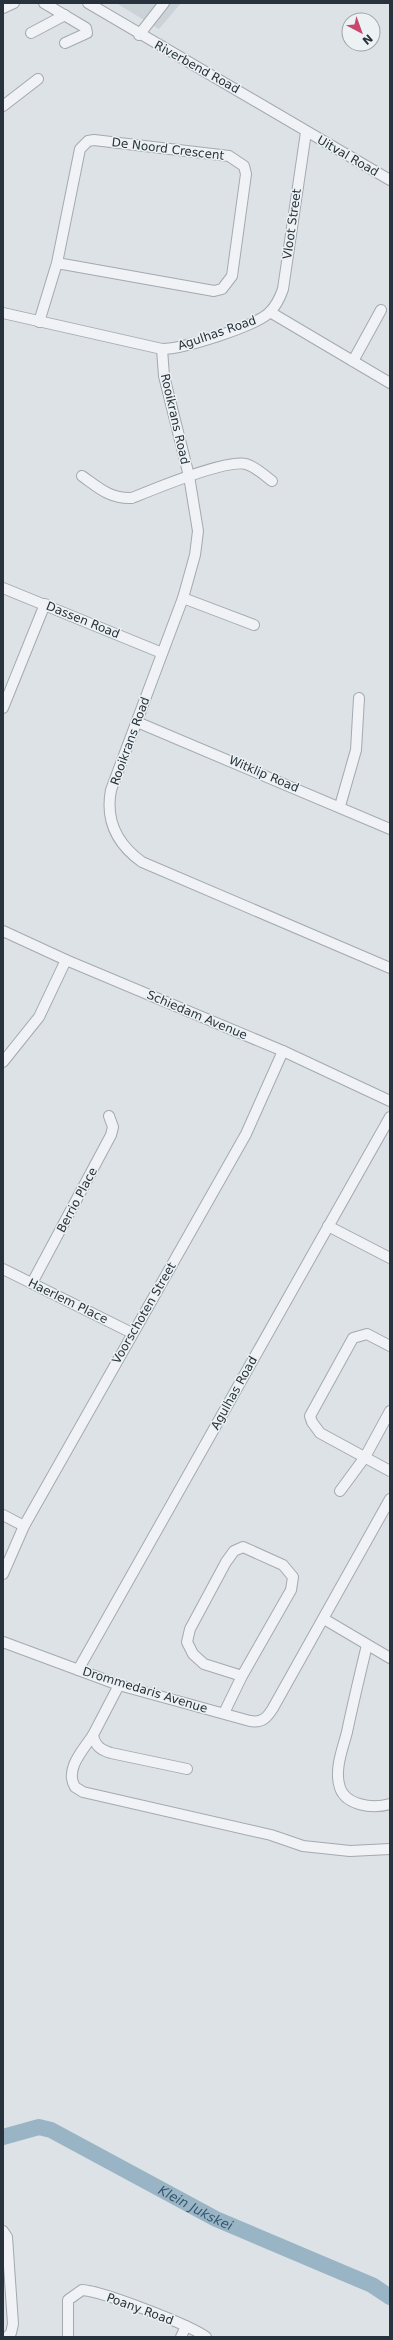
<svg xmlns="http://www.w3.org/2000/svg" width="393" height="2340" font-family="'DejaVu Sans',sans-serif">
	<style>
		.built { fill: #cbd2d8 }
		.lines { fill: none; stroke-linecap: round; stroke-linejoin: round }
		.river { stroke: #99b5c5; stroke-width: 16 }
		.street-casing { stroke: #a3aab0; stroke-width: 12 }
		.street { stroke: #f0f2f5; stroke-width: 10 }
		.labels { text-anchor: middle; stroke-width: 3; stroke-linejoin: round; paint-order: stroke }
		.street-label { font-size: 12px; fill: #27323c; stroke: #ecf1f4 }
		.water-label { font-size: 13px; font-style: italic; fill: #34566e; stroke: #ecf1f4 }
	</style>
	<rect width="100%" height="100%" fill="#dde2e6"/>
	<polygon class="built" points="116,3 181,3 159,29"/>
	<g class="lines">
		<path class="river" id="s1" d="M3 2137 39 2127 51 2130 216 2219 372 2285 390 2297"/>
		<g class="street-casing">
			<g id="street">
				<polyline points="44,3 86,28 87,33 65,43"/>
				<polyline points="88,3 390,180"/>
				<polyline points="3,8 14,3"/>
				<polyline points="31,33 65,15"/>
				<polyline points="139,35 164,3"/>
				<polyline points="3,106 38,79"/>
				<polyline points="270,312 390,383"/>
				<path d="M3 313 162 349C183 349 253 327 269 313 276 306 280 298 283 289L306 132"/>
				<polyline points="39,322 57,263 80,149 88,141 94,140 229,156 244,166 246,174 232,276 222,289 214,291 57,263"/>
				<path d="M162 349 164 376 189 476 198 531 195 555 183 598 111 790C105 821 117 844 142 862L390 968"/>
				<polyline points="353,361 381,310"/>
				<path d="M82 476C99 488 110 499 132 498 154 489 226 459 246 464 256 467 264 475 272 481"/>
				<polyline points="3,588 162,653"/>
				<polyline points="183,598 254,625"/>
				<polyline points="3,708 45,604"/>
				<polyline points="137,722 390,829"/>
				<polyline points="340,806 356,750 359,698"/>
				<polyline points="3,931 66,960 283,1051 390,1101"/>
				<polyline points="3,1062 39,1017 66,960"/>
				<polyline points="328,1226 390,1258"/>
				<polyline points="3,1269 132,1333"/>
				<polyline points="32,1283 111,1135 113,1127 109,1116"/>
				<polyline points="390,1346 367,1334 353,1338 310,1416 312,1422 320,1433 390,1471"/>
				<polyline points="340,1491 365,1457 390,1411"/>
				<polyline points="3,1515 24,1526"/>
				<polyline points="3,1574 24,1526 246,1134 283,1051"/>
				<polyline points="324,1619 390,1658"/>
				<path d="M3 1642 119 1685 250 1721C262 1723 267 1718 273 1708L390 1499"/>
				<path d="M367 1645C360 1674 353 1703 347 1732 343 1748 335 1767 339 1784 343 1806 373 1809 390 1804"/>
				<polyline points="78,1670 390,1117"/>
				<path d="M119 1685 93 1735C95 1746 101 1750 111 1753L187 1769"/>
				<polyline points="224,1713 242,1676 291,1590 293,1577 283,1565 243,1547 234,1551 226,1562 190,1629 187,1642 193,1654 204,1664 242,1676"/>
				<path d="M93 1735C84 1749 64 1769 75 1787L83 1792 271 1835 303 1846 350 1851 390 1849"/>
				<polyline points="3,2231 7,2237 13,2324 11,2333 7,2337"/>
				<path d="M68 2337V2300L82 2290C102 2291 190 2325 206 2337"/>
				<polyline points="181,2337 186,2326"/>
			</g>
		</g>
		<use href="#street" class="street"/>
	</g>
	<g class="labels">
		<g class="street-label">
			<text transform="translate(197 67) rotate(29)" y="4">Riverbend Road</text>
			<text transform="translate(168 149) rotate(7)" y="4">De Noord Crescent</text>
			<text transform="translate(348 156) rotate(30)" y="4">Uitval Road</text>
			<text transform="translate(292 224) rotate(-82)" y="4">Vloot Street</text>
			<text transform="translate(217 333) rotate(-19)" y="4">Agulhas Road</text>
			<text transform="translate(175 419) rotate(77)" y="4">Rooikrans Road</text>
			<text transform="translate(83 620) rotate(22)" y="4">Dassen Road</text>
			<text transform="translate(130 741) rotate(-70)" y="4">Rooikrans Road</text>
			<text transform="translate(264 774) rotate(23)" y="4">Witklip Road</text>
			<text transform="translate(197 1015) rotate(23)" y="4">Schiedam Avenue</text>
			<text transform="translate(77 1200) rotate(-62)" y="4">Berrio Place</text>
			<text transform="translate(68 1301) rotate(26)" y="4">Haerlem Place</text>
			<text transform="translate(144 1313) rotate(-60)" y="4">Voorschoten Street</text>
			<text transform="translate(234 1393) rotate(-61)" y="4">Agulhas Road</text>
			<text transform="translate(145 1690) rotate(17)" y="4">Drommedaris Avenue</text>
			<text transform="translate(140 2309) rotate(20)" y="4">Poany Road</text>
		</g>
		<g class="water-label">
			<text dy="5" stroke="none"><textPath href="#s1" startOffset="214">Klein Jukskei</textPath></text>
		</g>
	</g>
	<rect width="393" height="2340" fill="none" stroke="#27323c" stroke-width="8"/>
	<g transform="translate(361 32) rotate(139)"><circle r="19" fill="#ecf1f4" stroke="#9da5aa"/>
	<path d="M0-3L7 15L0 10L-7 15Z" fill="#c7476d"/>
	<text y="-6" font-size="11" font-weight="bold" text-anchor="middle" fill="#27323c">N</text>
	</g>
</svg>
